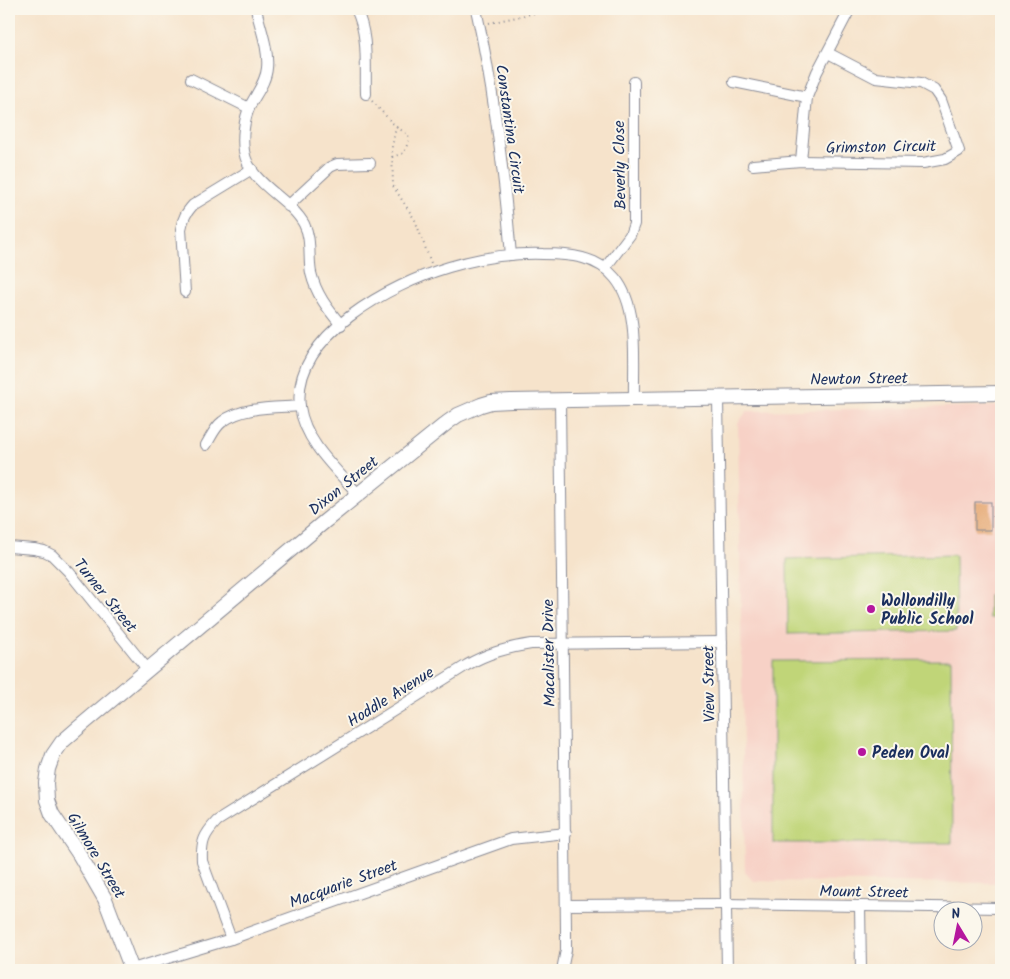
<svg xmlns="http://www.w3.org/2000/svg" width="1010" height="979" font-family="Kalam,sans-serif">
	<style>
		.built { fill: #f7d1c6 }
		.green { fill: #c0d578; stroke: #6e826b }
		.building { fill: #e6aa77 }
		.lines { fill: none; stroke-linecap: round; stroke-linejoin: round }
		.street-casing { stroke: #888994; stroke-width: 12 }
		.secondary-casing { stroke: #888994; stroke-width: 16 }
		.path { stroke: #888994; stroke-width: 2; stroke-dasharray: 1 4; stroke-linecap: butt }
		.street { stroke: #fff; stroke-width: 10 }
		.secondary { stroke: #fff; stroke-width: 14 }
		.poi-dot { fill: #b5179e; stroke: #fbf7ec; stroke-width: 2 }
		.labels { text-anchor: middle; stroke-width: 4; stroke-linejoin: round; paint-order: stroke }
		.street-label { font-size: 16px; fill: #1b2f5e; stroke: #fbf7ec }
		.poi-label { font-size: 16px; font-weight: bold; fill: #1b2f5e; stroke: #fbf7ec; text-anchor: start }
	</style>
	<rect width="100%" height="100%" fill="#fbf7ec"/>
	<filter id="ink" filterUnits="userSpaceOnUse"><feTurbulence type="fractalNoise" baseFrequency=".02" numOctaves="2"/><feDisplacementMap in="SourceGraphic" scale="10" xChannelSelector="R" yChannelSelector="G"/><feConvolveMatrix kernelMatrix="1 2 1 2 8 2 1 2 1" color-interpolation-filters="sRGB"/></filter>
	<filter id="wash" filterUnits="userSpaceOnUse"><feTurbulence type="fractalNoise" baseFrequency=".0096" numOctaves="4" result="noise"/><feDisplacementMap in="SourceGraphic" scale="20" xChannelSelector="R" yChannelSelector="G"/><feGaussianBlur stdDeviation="1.12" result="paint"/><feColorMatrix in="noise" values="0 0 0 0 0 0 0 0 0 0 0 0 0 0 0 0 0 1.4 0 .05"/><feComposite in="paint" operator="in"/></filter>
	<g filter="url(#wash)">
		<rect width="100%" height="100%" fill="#f6e3cb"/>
		<polygon class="built" points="1001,406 1001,883 753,881 745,872 738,423 747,411"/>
		<g class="green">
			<polygon points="955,555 956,631 788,634 787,559"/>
			<rect x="989" y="596" width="12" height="22"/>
			<polygon points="951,660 952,843 773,843 773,661"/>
		</g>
		<g id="blocks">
			<rect class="building" x="975" y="502" width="16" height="28"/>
		</g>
	</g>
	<g filter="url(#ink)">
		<use href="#blocks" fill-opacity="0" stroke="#888994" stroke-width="1"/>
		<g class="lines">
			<g class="street-casing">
				<g id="street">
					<path d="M256 9C260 27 269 49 267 68 266 82 256 94 250 106 244 119 242 137 244 151 249 184 289 197 304 224 312 239 308 257 311 273 316 294 327 308 341 325"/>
					<path d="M356 9C369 36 365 65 366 94"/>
					<path d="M476 9C494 90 504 172 511 255"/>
					<polyline points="191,79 249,108"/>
					<polyline points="734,82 807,97"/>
					<polyline points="801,161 807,97 817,72 850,9"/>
					<polyline points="753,165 801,161 923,163 945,159 959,151 941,100 934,90 921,83 876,78 828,53"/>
					<polyline points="288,206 330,167 337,164 370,163"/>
					<polyline points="605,268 630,235 634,224 634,82"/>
					<path d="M185 292 181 229C183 218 186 213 193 205L252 169"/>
					<polyline points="718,398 727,970"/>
					<polyline points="560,400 566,930 566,950 562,970"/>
					<path d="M206 445C211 437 215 427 222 422 242 406 276 408 300 406"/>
					<path d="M358 494C336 469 305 442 300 407 291 335 392 284 449 267 479 258 511 253 543 254 569 254 597 256 615 278 640 308 633 362 634 399"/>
					<polyline points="9,547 34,549 44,551 52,555 69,572 148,670"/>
					<polyline points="566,905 726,904 1001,908"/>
					<polyline points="860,906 861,970"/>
					<path d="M231 939 202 861C201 842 204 835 217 821L467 665C488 653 507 648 531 644L722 642"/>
					<polyline points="132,969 231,939 511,839 566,833"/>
				</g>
			</g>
			<g class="secondary-casing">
				<polyline id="secondary" points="132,970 105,899 79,854 52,814 47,800 46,783 48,769 53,755 62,742 77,729 324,522 448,422 458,415 481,405 491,402 511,401 1001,393"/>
			</g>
			<g class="path">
				<polyline points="489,23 553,9"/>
				<polyline points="372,101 396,127 392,147 393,186 415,220 431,263"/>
				<polyline points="392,157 404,153 409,140 408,134 396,127"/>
			</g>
			<use href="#street" class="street"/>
			<use href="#secondary" class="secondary"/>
		</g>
	</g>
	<g class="poi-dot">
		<circle cx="871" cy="609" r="5"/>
		<circle cx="862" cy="752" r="5"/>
	</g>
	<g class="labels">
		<g class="street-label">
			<text transform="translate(511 129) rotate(82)" y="6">Constantina Circuit</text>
			<text transform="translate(881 146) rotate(-1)" y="6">Grimston Circuit</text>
			<text transform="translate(619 165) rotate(-91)" y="6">Beverly Close</text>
			<text transform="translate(859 378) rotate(-1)" y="6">Newton Street</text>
			<text transform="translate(343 485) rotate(-39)" y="6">Dixon Street</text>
			<text transform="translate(106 595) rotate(51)" y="6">Turner Street</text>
			<text transform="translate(548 653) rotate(-91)" y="6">Macalister Drive</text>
			<text transform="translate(708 684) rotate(-91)" y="6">View Street</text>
			<text transform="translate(390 696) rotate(-32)" y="6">Hoddle Avenue</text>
			<text transform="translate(97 855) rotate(59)" y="6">Gilmore Street</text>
			<text transform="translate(343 883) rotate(-20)" y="6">Macquarie Street</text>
			<text transform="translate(864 891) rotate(1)" y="6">Mount Street</text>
		</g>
		<g class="poi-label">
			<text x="881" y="606">Wollondilly<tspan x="881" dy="18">Public School</tspan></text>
			<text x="872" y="758">Peden Oval</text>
		</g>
	</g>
	<rect width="1010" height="979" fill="none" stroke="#fbf7ec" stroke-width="30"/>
	<g transform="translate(958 926) rotate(350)"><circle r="24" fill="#fbf7ec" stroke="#a1a7b3"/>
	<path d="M0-4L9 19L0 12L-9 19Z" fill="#b5179e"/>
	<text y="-8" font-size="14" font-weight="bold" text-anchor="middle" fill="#1b2f5e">N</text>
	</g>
</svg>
